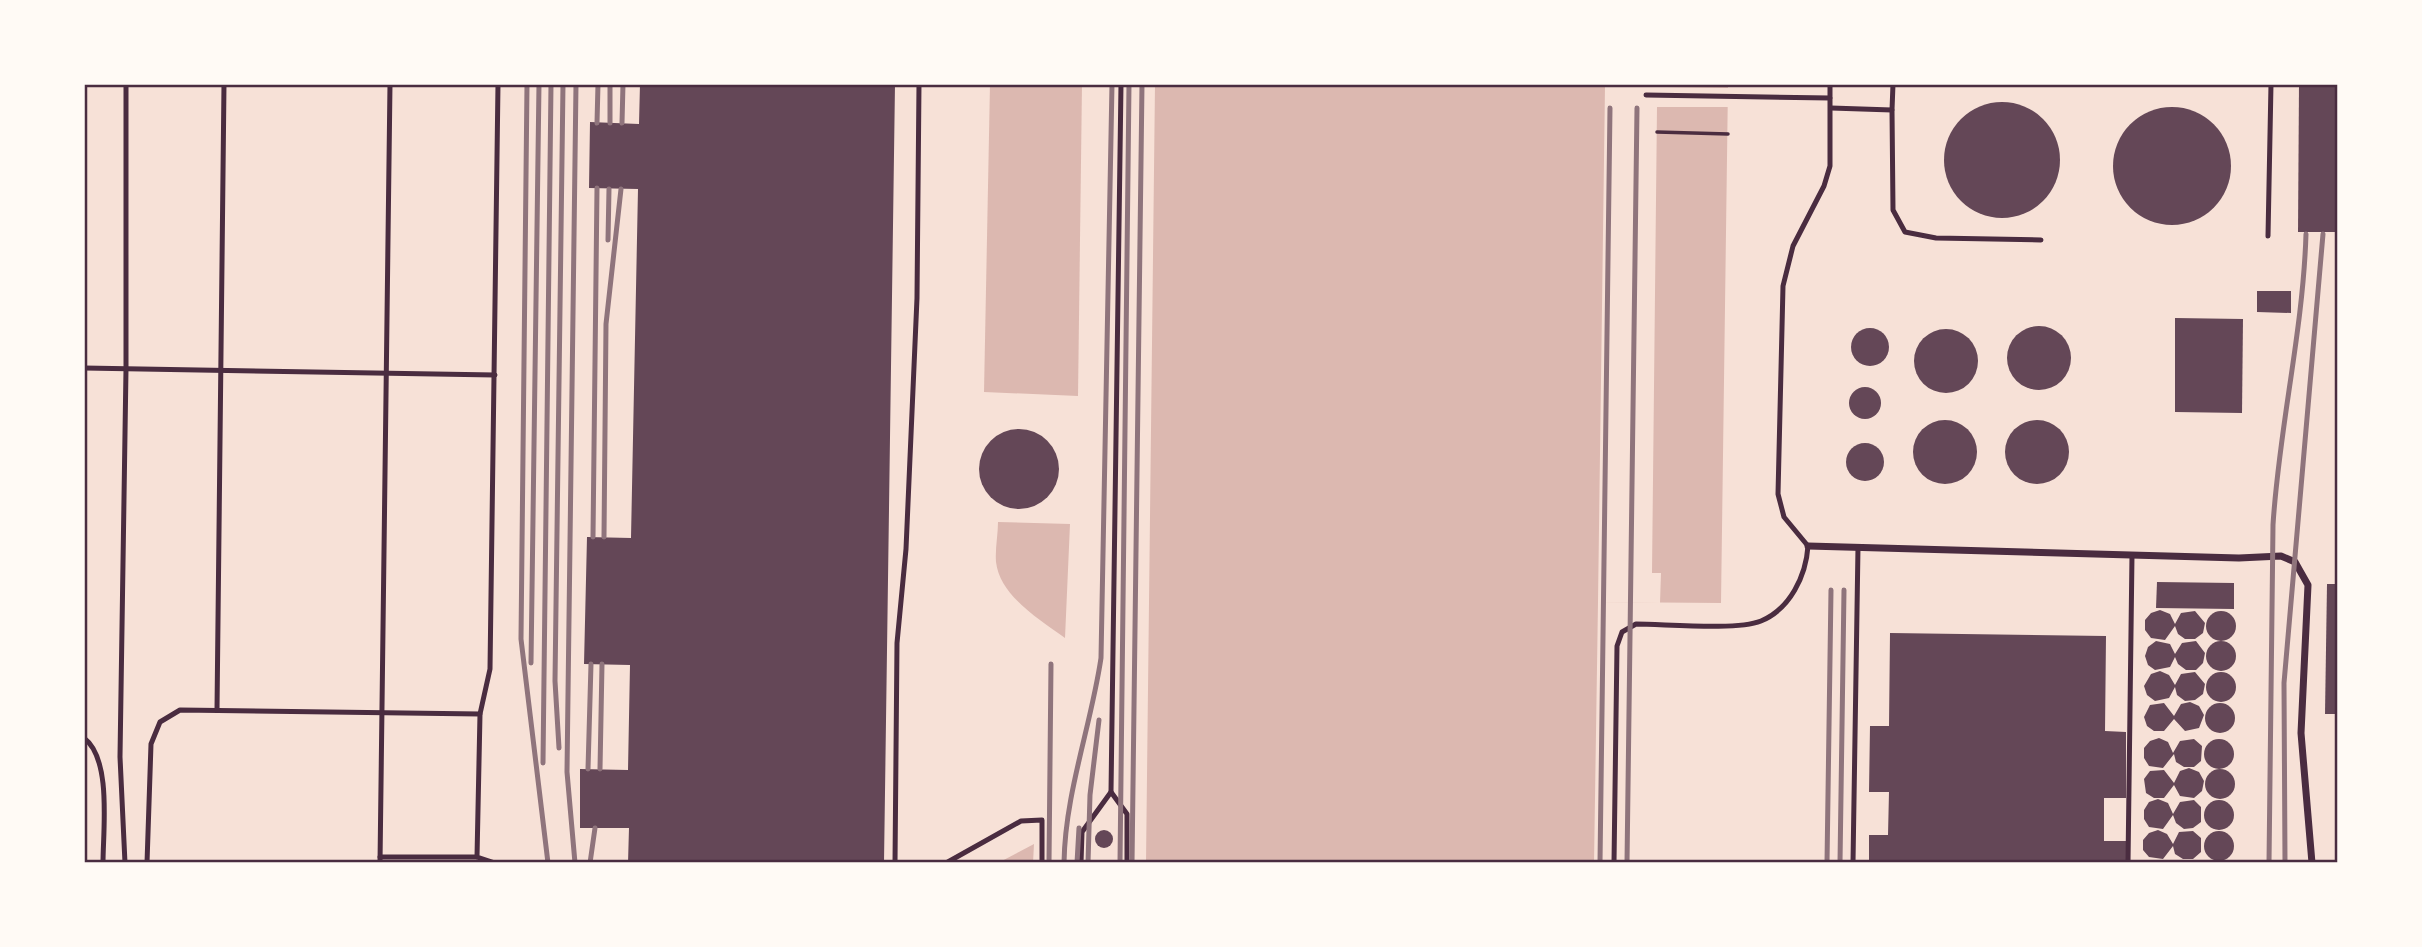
<svg xmlns="http://www.w3.org/2000/svg" width="2422" height="947" font-family="Manrope,sans-serif">
	<style>
		.water { fill: #dcb8b0 }
		.pier { fill: #f7e1d7 }
		.building { fill: #644757 }
		.lines { fill: none; stroke-linecap: round; stroke-linejoin: round }
		.path { stroke: #4a2c40; stroke-width: 3.5 }
		.service { stroke: #4a2c40; stroke-width: 5 }
		.minor { stroke: #4a2c40; stroke-width: 7 }
		.rail { stroke: #8f747c; stroke-width: 5 }
		.neatline { fill: none; stroke: #4a2c40; stroke-width: 2.5 }
	</style>
	<rect width="100%" height="100%" fill="#f7e1d7"/>
	<g class="water">
		<polygon points="990,84 1082,84 1078,396 984,392"/>
		<polygon points="1155,84 1728,84 1721,603 1598,602 1594,863 1146,863"/>
		<path d="M998 522 1070 524 1065 638C1039 619 1000 596 996 562 995 549 998 535 998 522Z"/>
		<polygon points="1034,844 1033,863 998,863"/>
	</g>
	<polygon class="pier" points="1605,86 1728,88 1728,107 1657,107 1652,573 1661,573 1660,603 1598,602"/>
	<g class="building">
		<polygon points="640,84 895,84 884,863 628,863 629,828 580,828 580,769 628,770 630,665 584,664 587,537 631,538 638,189 589,188 590,122 639,124"/>
		<polygon points="2299,84 2338,84 2338,232 2298,232"/>
		<circle cx="2002" cy="160" r="58"/>
		<circle cx="2172" cy="166" r="59"/>
		<polygon points="2257,291 2291,291 2291,313 2257,312"/>
		<polygon points="2175,318 2243,319 2242,413 2175,412"/>
		<circle cx="2039" cy="358" r="32"/>
		<circle cx="1870" cy="347" r="19"/>
		<circle cx="1946" cy="361" r="32"/>
		<circle cx="1865" cy="403" r="16"/>
		<circle cx="2037" cy="452" r="32"/>
		<circle cx="1945" cy="452" r="32"/>
		<circle cx="1019" cy="469" r="40"/>
		<circle cx="1865" cy="462" r="19"/>
		<polygon points="2157,582 2234,583 2234,609 2156,608"/>
		<polygon points="2327,584 2338,584 2338,714 2325,714"/>
		<polygon points="2160,610 2170,614 2175,624 2181,613 2195,611 2205,623 2203,633 2195,639 2185,639 2178,634 2175,626 2165,640 2151,638 2145,630 2145,620 2151,613"/>
		<circle cx="2221" cy="626" r="15"/>
		<polygon points="1890,633 2106,636 2105,731 2126,732 2126,798 2104,798 2104,841 2126,841 2126,863 1869,863 1869,835 1888,835 1889,792 1869,792 1870,726 1889,726"/>
		<polygon points="2156,641 2170,644 2175,654 2182,643 2196,641 2205,653 2203,663 2196,670 2186,670 2178,664 2175,657 2170,667 2155,670 2148,665 2145,656 2148,647"/>
		<circle cx="2221" cy="656" r="15"/>
		<polygon points="2160,671 2169,675 2175,685 2181,674 2195,672 2205,684 2203,694 2195,700 2185,701 2177,695 2175,687 2169,698 2155,701 2147,695 2144,686 2151,674"/>
		<circle cx="2221" cy="687" r="15"/>
		<polygon points="2190,702 2199,706 2204,715 2199,728 2185,731 2174,719 2164,731 2154,731 2147,726 2144,717 2150,705 2164,703 2174,716 2181,704"/>
		<circle cx="2220" cy="718" r="15"/>
		<polygon points="2159,738 2168,742 2173,753 2180,741 2194,739 2202,746 2201,761 2194,767 2184,767 2176,762 2174,754 2163,768 2149,766 2144,758 2144,748 2150,741"/>
		<circle cx="2219" cy="754" r="15"/>
		<polygon points="2189,768 2199,772 2204,781 2202,791 2194,798 2180,796 2174,785 2164,798 2154,798 2146,793 2144,779 2150,771 2164,770 2174,783 2180,771"/>
		<circle cx="2220" cy="784" r="15"/>
		<polygon points="2158,799 2168,803 2173,814 2180,802 2194,800 2201,807 2201,822 2193,828 2184,829 2176,823 2173,815 2163,829 2149,827 2144,819 2144,810 2149,802"/>
		<circle cx="2219" cy="815" r="15"/>
		<polygon points="2158,830 2167,834 2173,844 2179,832 2193,831 2201,838 2201,852 2193,859 2183,859 2175,854 2173,846 2163,859 2149,857 2143,850 2143,840 2149,833"/>
		<circle cx="1104" cy="839" r="9"/>
		<circle cx="2219" cy="846" r="15"/>
	</g>
	<g class="lines">
		<polyline class="path" points="1657,132 1728,134"/>
		<g class="service">
			<polyline points="1121,84 1111,792 1127,814 1127,863"/>
			<polyline points="1646,95 1830,98"/>
			<polyline points="1831,108 1892,110 1893,84"/>
			<polyline points="1892,110 1893,210 1905,232 1936,238 2041,240"/>
			<polyline points="2268,236 2271,84"/>
			<polyline points="84,368 495,375"/>
			<polyline points="217,710 224,84"/>
			<path d="M84 738C112 759 103 830 103 863"/>
			<polyline points="380,857 477,857"/>
			<polyline points="125,863 120,757 126,369 126,84"/>
			<polyline points="147,863 151,744 160,722 180,710 480,714"/>
			<polyline points="380,863 390,84"/>
			<polyline points="495,863 477,857 480,714 490,669 498,84"/>
			<polyline points="895,863 897,643 906,549 917,298 919,84"/>
			<polyline points="946,863 1021,821 1042,820 1042,863"/>
			<polyline points="1081,863 1082,832 1111,792"/>
			<path d="M1614 863 1617 646 1622 632 1636 624C1665 624 1736 631 1761 621 1790 609 1806 576 1808 546L1784 517 1778 494 1783 286 1793 246 1824 186 1830 166V84"/>
			<polyline points="1853,863 1858,547"/>
			<polyline points="2128,863 2132,555"/>
		</g>
		<polyline class="minor" points="1808,546 2239,558 2281,556 2295,562 2308,585 2301,733 2312,863"/>
		<g class="rail">
			<polyline points="527,84 521,639 548,863"/>
			<polyline points="597,123 598,84"/>
			<polyline points="610,123 610,84"/>
			<polyline points="622,123 623,84"/>
			<polyline points="608,240 609,189"/>
			<polyline points="593,537 597,188"/>
			<polyline points="604,537 606,324 621,189"/>
			<polyline points="531,663 539,84"/>
			<polyline points="559,748 555,681 563,84"/>
			<polyline points="543,763 551,84"/>
			<polyline points="588,769 591,664"/>
			<polyline points="600,769 602,664"/>
			<polyline points="575,863 567,772 576,84"/>
			<polyline points="590,863 595,828"/>
			<polyline points="1049,863 1051,664"/>
			<path d="M1064 863C1065 793 1091 726 1101 658L1112 84"/>
			<polyline points="1077,863 1079,828"/>
			<polyline points="1088,863 1090,795 1099,720"/>
			<polyline points="1120,863 1129,84"/>
			<polyline points="1132,863 1142,84"/>
			<polyline points="1600,863 1610,108"/>
			<polyline points="1627,863 1637,108"/>
			<polyline points="1827,863 1831,590"/>
			<polyline points="1840,863 1844,590"/>
			<path d="M2269 863 2273 525C2279 427 2303 332 2306 234"/>
			<polyline points="2285,863 2284,683 2323,234"/>
		</g>
	</g>
	<rect width="2422" height="947" fill="none" stroke="#fffaf5" stroke-width="172"/>
	<rect x="86" y="86" width="2250" height="775" class="neatline"/>
</svg>
